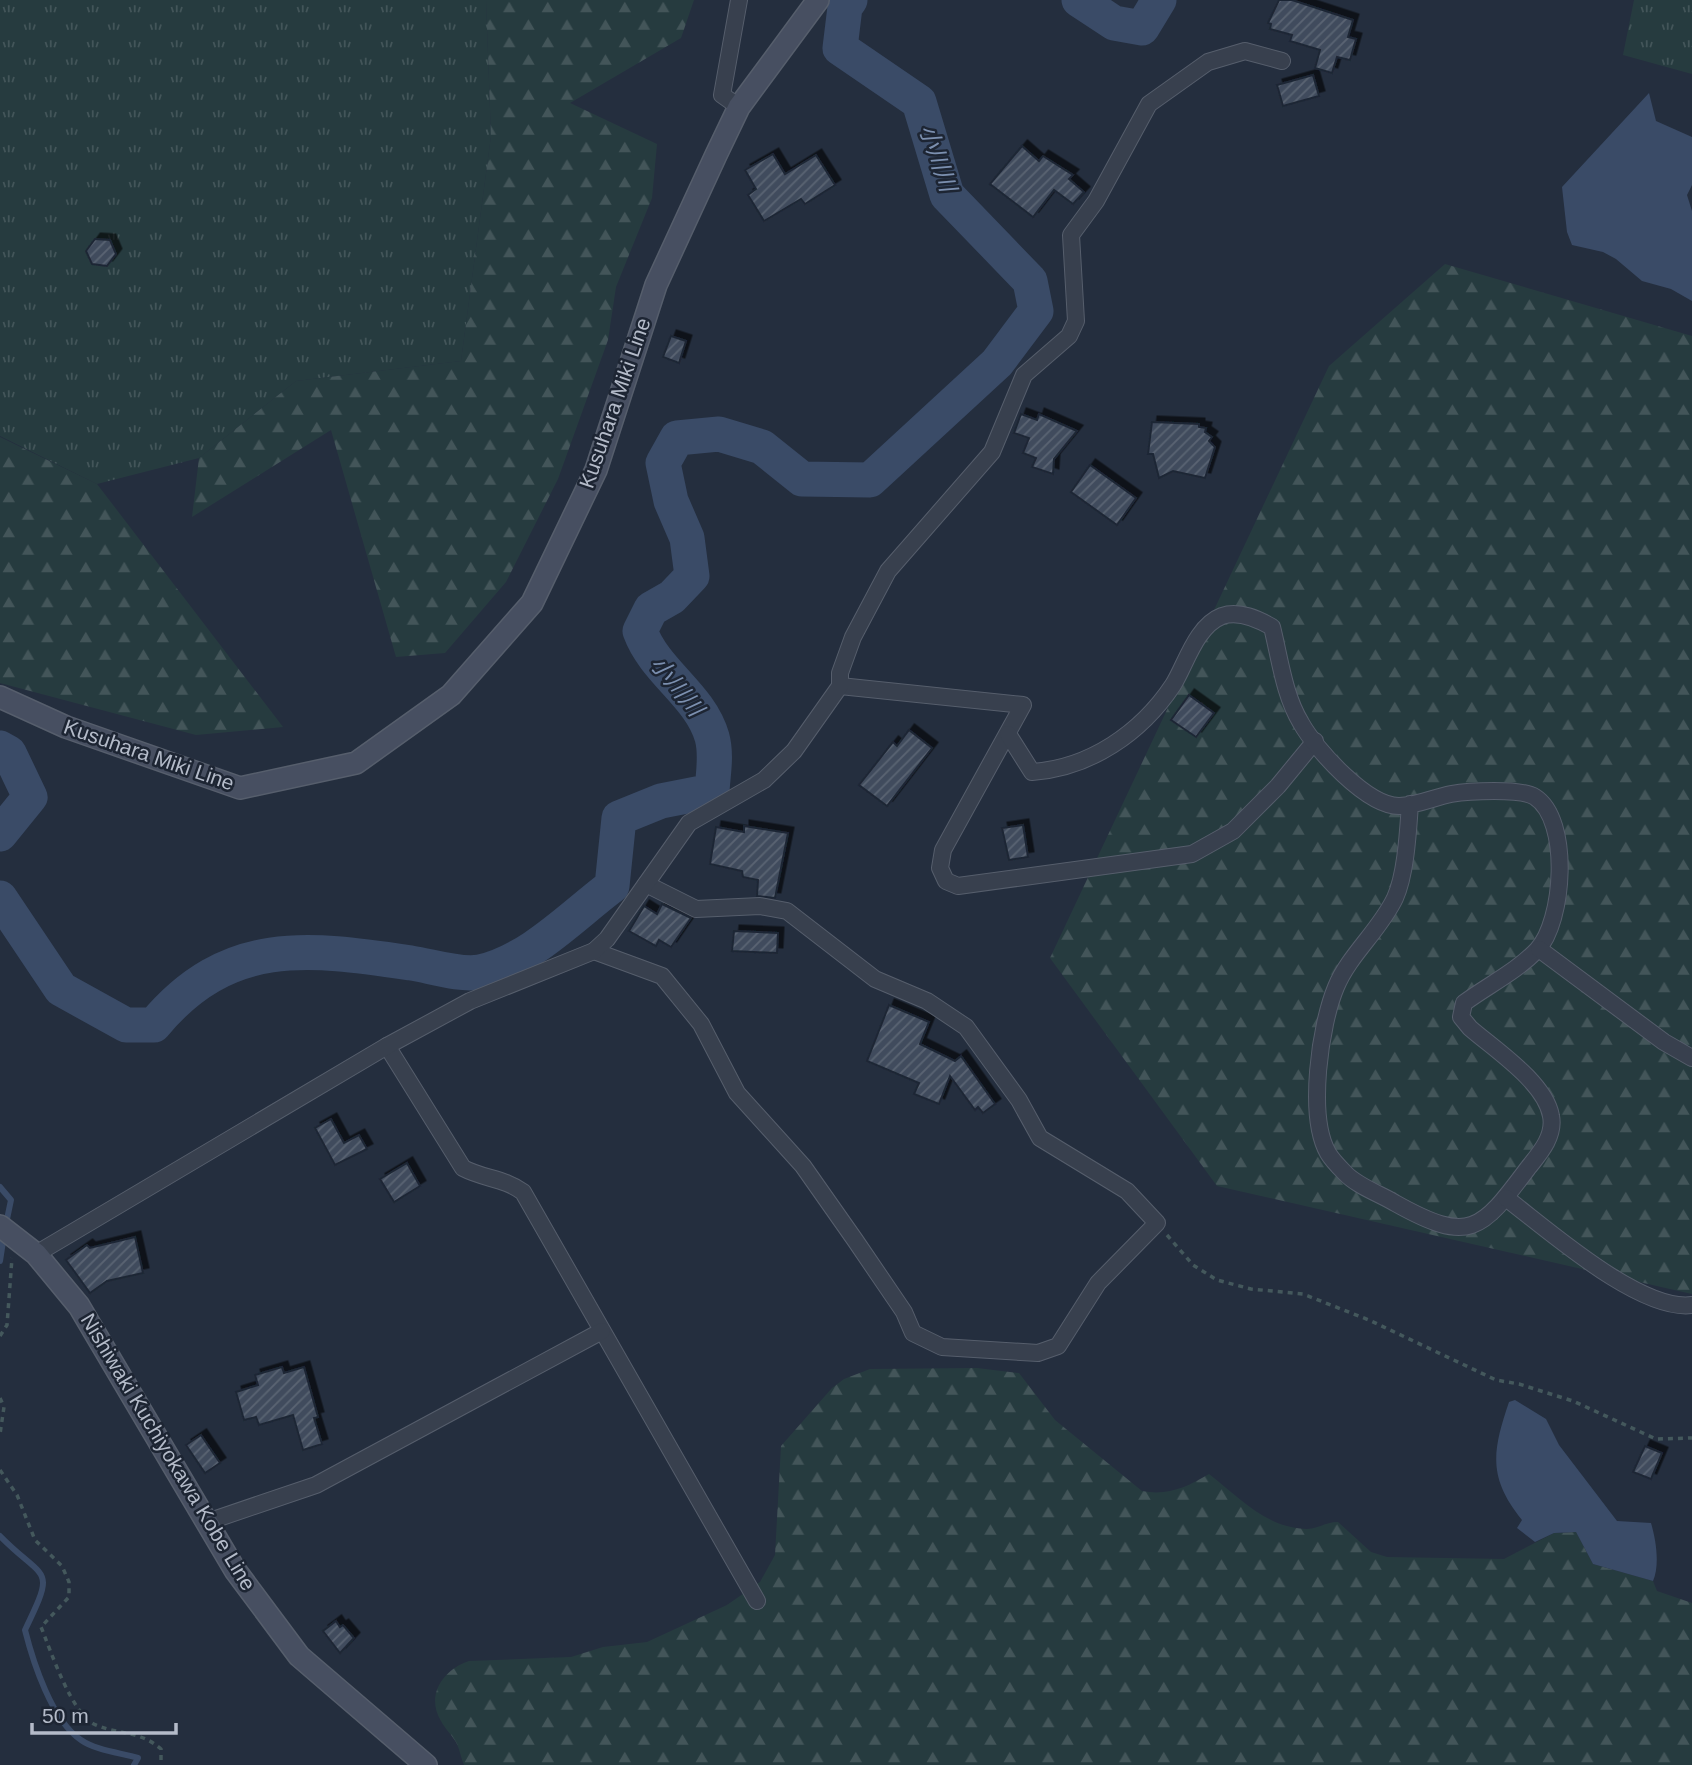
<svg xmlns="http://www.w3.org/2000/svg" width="1692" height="1765" font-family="Helvetica,'Noto Sans JP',sans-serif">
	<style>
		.grass { fill: url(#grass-tufts) }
		.forest { fill: url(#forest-firs) }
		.water { fill: #3a4b67 }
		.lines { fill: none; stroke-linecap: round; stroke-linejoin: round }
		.stream { stroke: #3a4b67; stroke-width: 6 }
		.river { stroke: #3a4b67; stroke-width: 35 }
		.building { fill: url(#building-hatch); stroke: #1f2735; stroke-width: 2; filter: url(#shadow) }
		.street-casing { stroke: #565e6c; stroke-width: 18 }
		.secondary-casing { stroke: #565e6c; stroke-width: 24 }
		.path { stroke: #44585c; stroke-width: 3.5; stroke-dasharray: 5 5; stroke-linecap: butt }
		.street { stroke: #38404e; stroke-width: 16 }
		.secondary { stroke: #474f61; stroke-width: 21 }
		.labels { text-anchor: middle; stroke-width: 5; stroke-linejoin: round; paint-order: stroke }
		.street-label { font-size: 21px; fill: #b4bbc9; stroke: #1d2533 }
		.water-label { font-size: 23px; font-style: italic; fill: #7c90b0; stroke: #1d2533 }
	</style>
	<defs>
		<pattern id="grass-tufts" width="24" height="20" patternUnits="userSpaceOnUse" patternTransform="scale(1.75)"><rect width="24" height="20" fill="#263b3f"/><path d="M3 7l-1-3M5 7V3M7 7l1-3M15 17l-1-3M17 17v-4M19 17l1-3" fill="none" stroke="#435559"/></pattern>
		<pattern id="forest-firs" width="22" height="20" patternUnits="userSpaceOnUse" patternTransform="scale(1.75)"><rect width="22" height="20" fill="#263b3f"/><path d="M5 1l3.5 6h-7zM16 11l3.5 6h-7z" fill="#435559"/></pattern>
		<pattern id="building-hatch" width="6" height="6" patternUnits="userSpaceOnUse" patternTransform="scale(1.75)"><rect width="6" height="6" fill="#414c5d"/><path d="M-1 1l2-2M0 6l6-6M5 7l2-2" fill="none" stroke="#5a6473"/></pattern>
		<filter id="shadow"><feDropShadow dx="5.5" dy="-5.5" stdDeviation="0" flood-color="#0009"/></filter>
	</defs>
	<rect width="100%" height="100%" fill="#242e3e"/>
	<g class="grass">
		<polygon points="0,0 486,0 491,136 461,361 296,381 199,458 97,484 0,436"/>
		<polygon points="1634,0 1692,0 1692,74 1623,55"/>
	</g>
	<g class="forest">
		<polygon points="486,0 694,0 681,38 570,103 657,144 652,198 616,287 608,340 558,479 506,582 445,653 396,657 331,430 192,517 199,458 296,381 461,361 491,136"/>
		<polygon points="1445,264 1692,336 1692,1294 1217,1186 1050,958 1329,366"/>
		<polygon points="0,437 97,484 283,727 196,735 0,683"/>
		<path d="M977 1368 1019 1373 1055 1420 1142 1491C1168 1496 1187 1487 1209 1474 1240 1498 1266 1528 1307 1529 1317 1529 1326 1522 1338 1522L1371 1552 1387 1557 1504 1559 1554 1533 1576 1532 1593 1564 1653 1581 1657 1591 1692 1603V1765H464C461 1758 460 1751 457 1744 453 1736 445 1729 441 1721 425 1695 444 1669 469 1661L571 1657 603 1647 647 1642 727 1605 760 1582 775 1555 781 1446 832 1388 844 1379 870 1369Z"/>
	</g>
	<g class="water">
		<polygon points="1649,93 1656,121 1692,137 1692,185 1687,195 1692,211 1692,301 1671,289 1642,281 1616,259 1603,252 1572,245 1567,232 1562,187"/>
		<path d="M1515 1400 1546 1419 1559 1445 1617 1521 1651 1523C1656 1540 1660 1565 1653 1581L1593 1564 1576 1532 1554 1533 1535 1542 1517 1528 1522 1520C1488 1478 1492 1452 1509 1402Z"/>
	</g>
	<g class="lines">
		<g class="stream">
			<polyline points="0,922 15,919"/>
			<polyline points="0,1187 11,1200 6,1224"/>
			<polyline points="0,1261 4,1235"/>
			<path d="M0 1536C45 1582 57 1564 25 1630 33 1662 52 1721 81 1740 95 1750 121 1753 138 1758L134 1765"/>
		</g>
		<g class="river">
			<polyline points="1079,0 1114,23 1142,28 1159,0"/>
			<polyline points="0,748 9,753 30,797 0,834"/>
			<path d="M0 898 61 989 126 1025H154C228 936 308 948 411 963 431 966 460 976 480 972 530 961 572 916 612 886L619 818 661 801 712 791C713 774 717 755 712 737 700 695 655 672 640 631L651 609 672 597 692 576 687 538 671 501 663 463 677 438 719 434 762 447 802 479 870 480 997 363 1036 311 1030 281 947 195 919 102 840 48 845 7 850 0"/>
		</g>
	</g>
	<g class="building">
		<polygon points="1279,0 1292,0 1353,20 1348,37 1356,39 1350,60 1337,57 1332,73 1315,68 1320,50 1290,41 1292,35 1270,29 1271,24 1268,23"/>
		<polygon points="1313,75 1319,96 1283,106 1277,85"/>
		<polygon points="1022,146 1039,161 1043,156 1073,175 1069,179 1084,192 1073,204 1054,190 1033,217 990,184"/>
		<polygon points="773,154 785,174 816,155 835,185 805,204 801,199 764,221 748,195 756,189 745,170"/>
		<polygon points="95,239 110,240 116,254 107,266 92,264 86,251"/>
		<polygon points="671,336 686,341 679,363 663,357"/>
		<polygon points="1021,414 1037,420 1039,414 1077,431 1054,459 1053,474 1032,467 1036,458 1023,453 1029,438 1014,433"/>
		<polygon points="1152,422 1199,424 1199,427 1206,428 1205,432 1212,437 1209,441 1215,447 1205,478 1173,471 1159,478 1153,454 1148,454"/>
		<polygon points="1090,465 1136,498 1117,525 1071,492"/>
		<polygon points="1189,695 1214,713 1196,737 1171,720"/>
		<polygon points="909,730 932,748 887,806 859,785 893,742 897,746"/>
		<polygon points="1023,825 1028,857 1009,860 1002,828"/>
		<polygon points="744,826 788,833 775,898 757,896 758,880 743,877 742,871 710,864 716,827 744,832"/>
		<polygon points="662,904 691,918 671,947 659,940 656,946 629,931 644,906 657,914"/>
		<polygon points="734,931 778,933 777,953 732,951"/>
		<polygon points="889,1005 929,1022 920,1044 955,1061 961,1056 995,1104 983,1113 978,1107 975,1110 950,1076 939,1104 914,1094 919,1083 867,1061"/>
		<polygon points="331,1119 344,1143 359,1135 367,1149 335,1165 315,1128"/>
		<polygon points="407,1163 420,1186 394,1202 380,1179"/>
		<polygon points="135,1237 143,1273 107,1281 90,1293 66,1260 87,1245 90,1248"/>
		<polygon points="282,1367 284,1373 304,1367 318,1417 314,1418 322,1444 303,1450 293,1415 259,1425 256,1417 244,1420 236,1392 258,1385 255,1375"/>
		<polygon points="201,1435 220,1463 205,1473 186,1445"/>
		<polygon points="1645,1446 1662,1453 1651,1479 1633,1472"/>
		<polygon points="336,1621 340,1627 343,1625 354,1638 340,1653 323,1631"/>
	</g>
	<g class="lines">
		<g class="street-casing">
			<g id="street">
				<polyline points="739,0 722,95 739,107"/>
				<polyline points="840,686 1023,705 943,850 940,868 946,881 958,886 1192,854 1233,831 1278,786 1315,741"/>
				<path d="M1008 734 1032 772C1090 768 1141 733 1173 685 1186 664 1196 626 1222 616 1239 610 1258 619 1272 627 1280 659 1284 695 1301 723 1316 750 1367 806 1399 806 1416 806 1435 797 1451 794 1468 791 1521 788 1535 797 1571 820 1564 922 1537 950 1517 971 1487 986 1464 1003L1461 1017 1470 1028C1494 1049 1545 1082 1551 1116 1555 1136 1540 1153 1528 1168 1481 1231 1470 1245 1395 1203 1380 1194 1357 1186 1345 1173 1340 1168 1332 1160 1328 1153 1307 1116 1320 1025 1336 987 1349 955 1380 930 1395 898 1406 874 1408 831 1410 804"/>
				<polyline points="1539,949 1664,1042 1692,1058"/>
				<polyline points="594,951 662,976 701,1024 737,1093 803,1166 855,1240 904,1312 913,1333 942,1347 1038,1353 1058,1346 1098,1283 1157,1223 1127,1191 1040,1138 1019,1100 966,1027 927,1001 875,979 787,911 760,906 696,909 646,884"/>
				<path d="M387 1046 463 1168C484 1179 504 1178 523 1192L757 1601"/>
				<path d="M1506 1198C1547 1229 1640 1312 1692 1305"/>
				<polyline points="36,1254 387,1046 470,1001 594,951 607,939 689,823 764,780 794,751 840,686 840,673 853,637 888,571 992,452 1024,375 1069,336 1076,321 1071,235 1096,201 1149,104 1208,62 1245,51 1282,61"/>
				<polyline points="207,1522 316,1485 602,1331"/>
			</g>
		</g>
		<g class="secondary-casing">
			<g id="secondary">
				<polyline points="0,697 66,727 240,788 356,763 451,695 532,603 596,470 656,285 716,155 739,107 818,0"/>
				<polyline points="0,1226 36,1254 79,1306 235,1570 299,1656 426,1765"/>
			</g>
		</g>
		<g class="path">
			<polyline points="1167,1235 1193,1265 1217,1280 1251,1289 1303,1294 1369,1320 1496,1380 1519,1384 1573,1401 1656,1439 1692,1438"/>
			<polyline points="0,1336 7,1325 12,1258"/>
			<polyline points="0,1398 4,1407 0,1434"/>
			<path d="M0 1470 17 1495 35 1540 62 1566 69 1582V1597L41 1627C51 1651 72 1716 96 1725 120 1735 141 1731 161 1749V1765"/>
		</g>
		<use href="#street" class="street"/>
		<use href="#secondary" class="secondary"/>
	</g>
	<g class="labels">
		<g class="street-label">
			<text transform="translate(615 403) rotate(-71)" y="7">Kusuhara Miki Line</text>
			<text transform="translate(149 755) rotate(19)" y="7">Kusuhara Miki Line</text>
			<text transform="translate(168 1452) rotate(59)" y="7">Nishiwaki Kuchiyokawa Kobe Line</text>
		</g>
		<g class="water-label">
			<text transform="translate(938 158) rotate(71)" y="8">小川川</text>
			<text transform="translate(677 686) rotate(51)" y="8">小川川</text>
		</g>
	</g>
	<path d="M32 1723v10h144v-10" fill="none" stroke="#b4bbc9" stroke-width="3.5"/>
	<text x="42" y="1723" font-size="21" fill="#b4bbc9" stroke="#1d2533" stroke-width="5" paint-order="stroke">50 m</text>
</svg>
